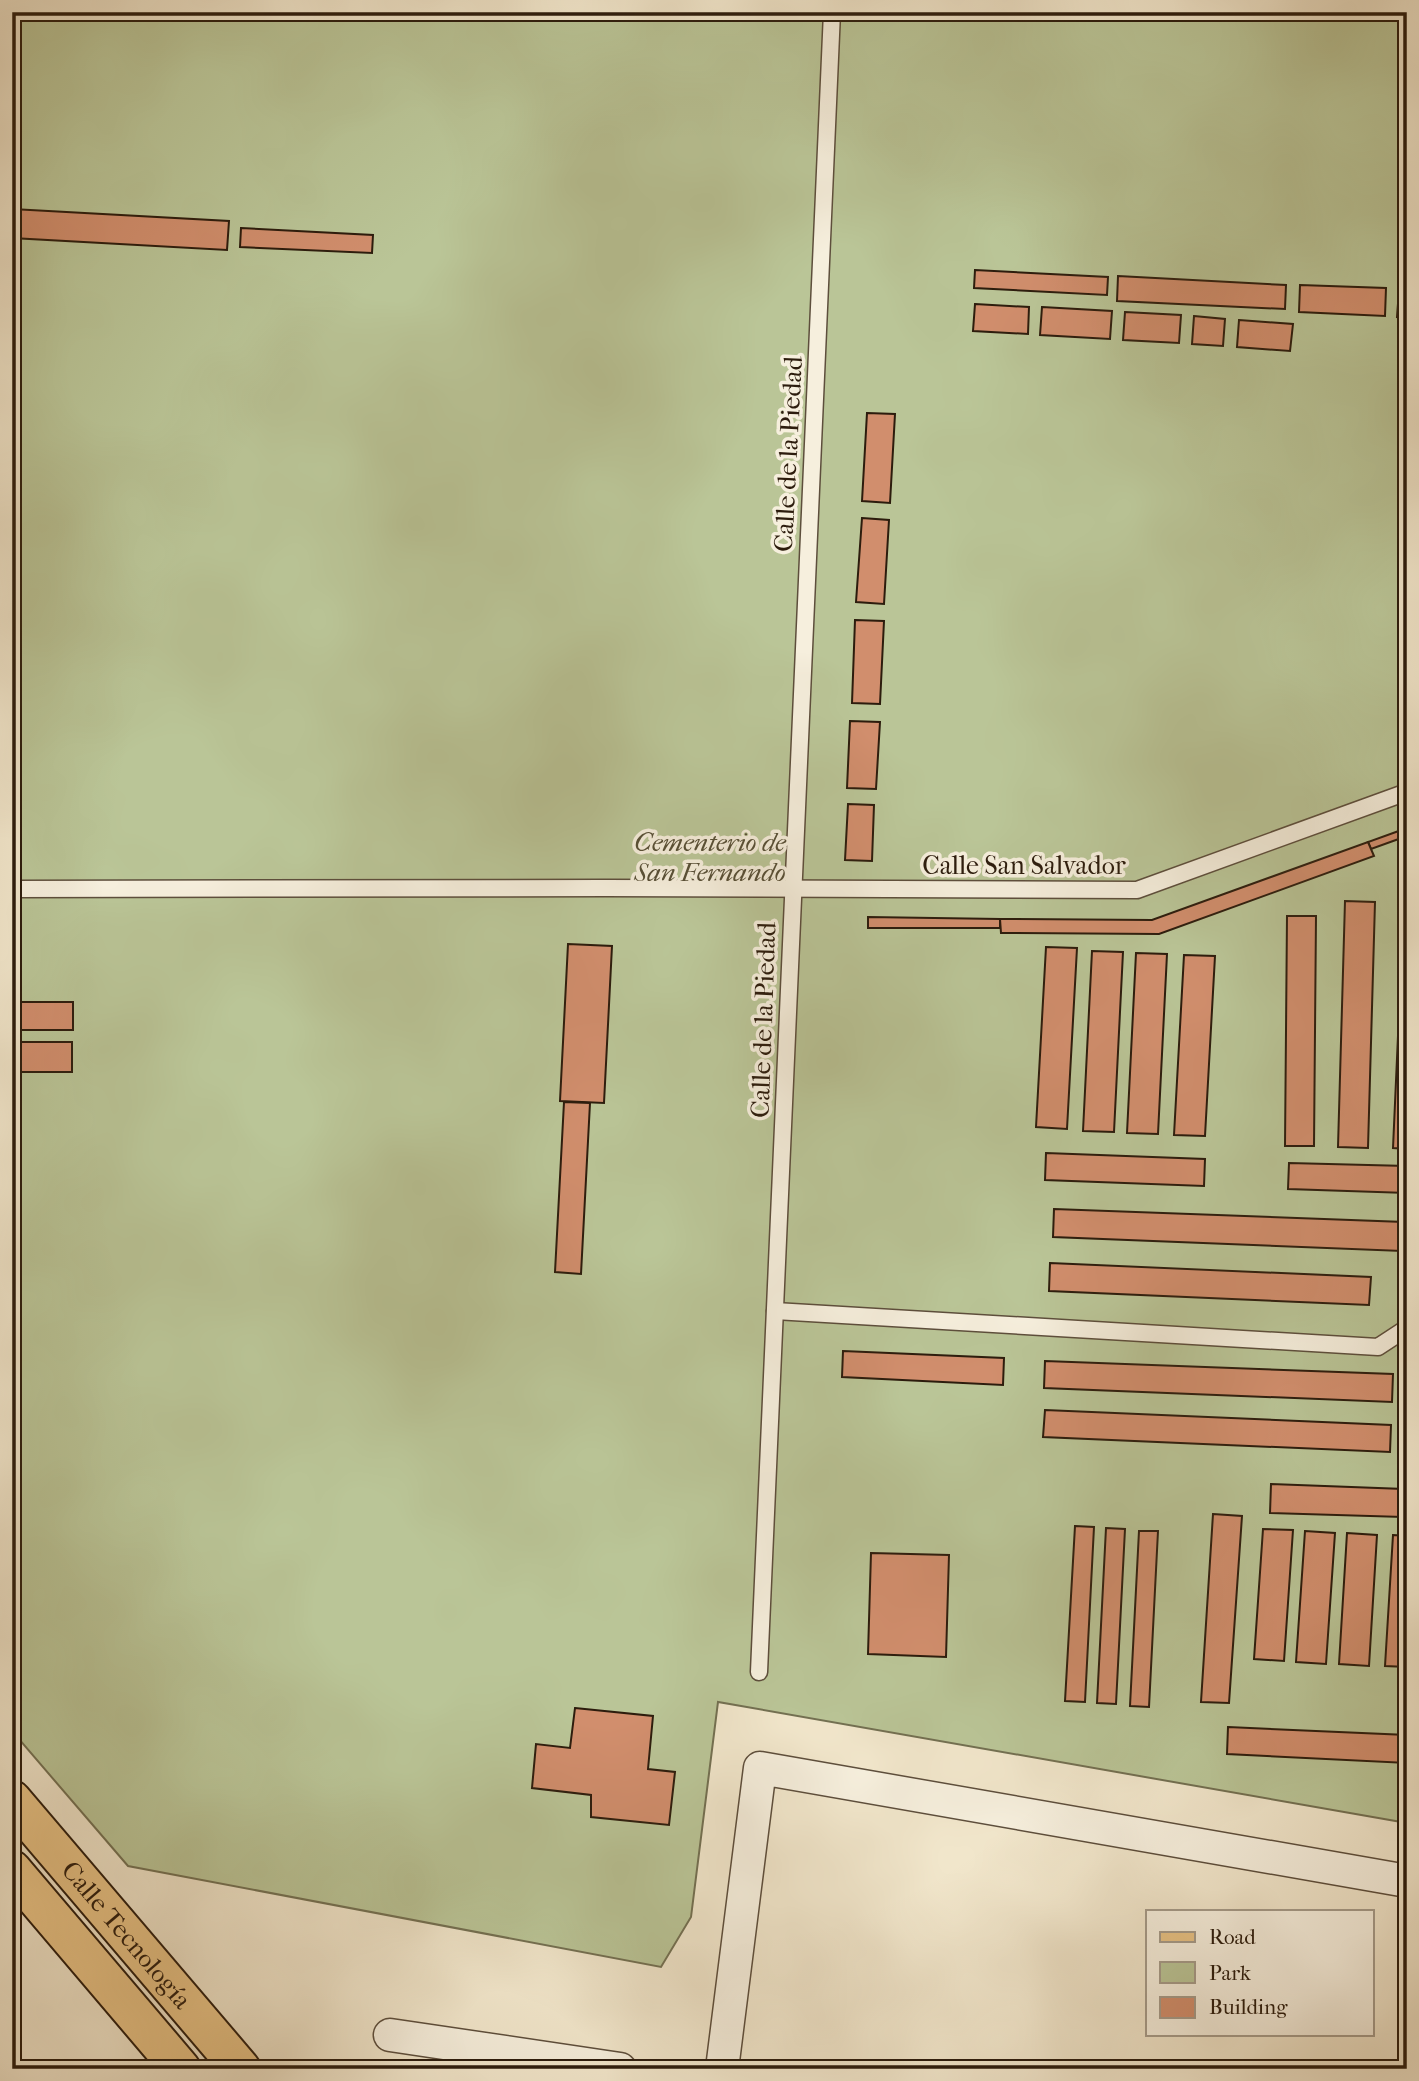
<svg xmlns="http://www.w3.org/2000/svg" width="1419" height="2081" font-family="'IM FELL French Canon',serif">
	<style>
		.green { fill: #bac597; stroke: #737052; stroke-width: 2 }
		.building { fill: #d18e6d; stroke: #2c1c0d; stroke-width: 2 }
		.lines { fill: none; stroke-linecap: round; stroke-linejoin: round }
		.lane-casing { stroke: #5d4e3c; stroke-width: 19 }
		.street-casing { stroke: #5d4e3c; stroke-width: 35 }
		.primary-casing { stroke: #2c1c0d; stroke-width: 42 }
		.lane { stroke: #f6efdd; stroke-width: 16 }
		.street { stroke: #f6efdd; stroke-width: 32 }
		.primary { stroke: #e8c386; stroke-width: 38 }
		.labels { text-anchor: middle; stroke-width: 7; stroke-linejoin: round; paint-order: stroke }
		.street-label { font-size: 26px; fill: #2c1c0d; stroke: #f6efdd }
		.park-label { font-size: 26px; font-style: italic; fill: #574f36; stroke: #f6efdd }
	</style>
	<rect width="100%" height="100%" fill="#f1e6cb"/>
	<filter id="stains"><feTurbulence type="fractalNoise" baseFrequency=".00286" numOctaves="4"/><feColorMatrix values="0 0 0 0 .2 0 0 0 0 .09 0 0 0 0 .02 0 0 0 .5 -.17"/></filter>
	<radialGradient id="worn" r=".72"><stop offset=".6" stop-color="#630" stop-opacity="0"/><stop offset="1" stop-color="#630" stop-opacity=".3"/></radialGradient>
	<polygon class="green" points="12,12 1407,12 1407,1823 718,1702 691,1917 661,1967 128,1866 12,1731"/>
	<g class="building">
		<polygon points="12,209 229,221 227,250 12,238"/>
		<polygon points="241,228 373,235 372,253 240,247"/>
		<polygon points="975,270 1108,277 1107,295 974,288"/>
		<polygon points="1118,276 1286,285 1285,309 1117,301"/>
		<polygon points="1300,285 1386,288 1385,316 1299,312"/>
		<polygon points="1399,290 1407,290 1407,318 1397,317"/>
		<polygon points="975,304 1029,307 1028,334 973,331"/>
		<polygon points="1042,307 1112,311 1110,339 1040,335"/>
		<polygon points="1125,312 1181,315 1179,343 1123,340"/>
		<polygon points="1194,316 1225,319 1223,346 1192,344"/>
		<polygon points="1239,320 1293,324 1290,351 1237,347"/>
		<polygon points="867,413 895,414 890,503 862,501"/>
		<polygon points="862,518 889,520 884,604 856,602"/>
		<polygon points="855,620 884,621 880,704 852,703"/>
		<polygon points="850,721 880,722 876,789 847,788"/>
		<polygon points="848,804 874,805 872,861 845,860"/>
		<polygon points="1407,828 1407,836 1371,849 1368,842"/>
		<polygon points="1368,842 1374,856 1159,934 1001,933 1000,919 1152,920"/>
		<polygon points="1405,879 1407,879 1407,1149 1393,1148"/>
		<polygon points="1345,901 1375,902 1368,1148 1338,1147"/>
		<polygon points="1287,916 1316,916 1314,1146 1285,1146"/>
		<polygon points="868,917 1000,919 1000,928 868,928"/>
		<polygon points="568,944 612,946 604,1103 560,1101"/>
		<polygon points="1046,947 1077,948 1067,1129 1036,1127"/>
		<polygon points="1092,951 1123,952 1114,1132 1083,1131"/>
		<polygon points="1136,953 1167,954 1158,1134 1127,1133"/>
		<polygon points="1184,955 1215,956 1205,1136 1174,1135"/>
		<rect x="12" y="1002" width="61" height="28"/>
		<rect x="12" y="1042" width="60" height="30"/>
		<polygon points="564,1102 590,1103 581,1274 555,1272"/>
		<polygon points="1046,1153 1205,1159 1204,1186 1045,1180"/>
		<polygon points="1289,1163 1407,1166 1407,1193 1288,1189"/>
		<polygon points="1054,1209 1404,1222 1402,1251 1053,1237"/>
		<polygon points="1050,1263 1371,1277 1369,1305 1049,1291"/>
		<polygon points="843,1351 1004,1358 1003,1385 842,1377"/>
		<polygon points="1045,1361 1393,1374 1392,1402 1044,1388"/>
		<polygon points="1045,1410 1391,1425 1390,1452 1043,1437"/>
		<polygon points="1271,1484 1404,1489 1403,1517 1270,1513"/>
		<polygon points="1213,1514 1242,1516 1229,1703 1201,1702"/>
		<polygon points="1075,1526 1094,1527 1085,1702 1065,1701"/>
		<polygon points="1106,1528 1125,1529 1116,1704 1097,1703"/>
		<polygon points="1263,1529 1293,1530 1284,1661 1254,1659"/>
		<polygon points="1139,1531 1158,1531 1149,1707 1130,1706"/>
		<polygon points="1305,1531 1335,1533 1326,1664 1296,1662"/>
		<polygon points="1347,1533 1377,1535 1369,1666 1339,1664"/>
		<polygon points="1393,1535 1407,1536 1407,1667 1385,1666"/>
		<polygon points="871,1553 949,1555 946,1657 868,1654"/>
		<polygon points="575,1708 653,1716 648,1769 675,1772 669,1825 591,1817 591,1795 532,1788 536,1744 570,1748"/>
		<polygon points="1228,1727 1407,1735 1407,1763 1227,1754"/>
	</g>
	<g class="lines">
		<g class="lane-casing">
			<g id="lane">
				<polyline points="12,889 605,888 1137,890 1407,792"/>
				<polyline points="775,1311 1378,1347 1407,1328"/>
				<polyline points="759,1672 832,12"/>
			</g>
		</g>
		<g class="street-casing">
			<g id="street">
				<polyline points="390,2035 620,2069"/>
				<polyline points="722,2069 760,1768 1407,1881"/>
			</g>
		</g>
		<g class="primary-casing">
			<g id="primary">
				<path id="s1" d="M12 1800 241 2069"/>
				<polyline points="12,1870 181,2069"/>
			</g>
		</g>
		<use href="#lane" class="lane"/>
		<use href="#street" class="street"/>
		<use href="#primary" class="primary"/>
	</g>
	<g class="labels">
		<g class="street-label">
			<text transform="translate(788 454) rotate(-87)" y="9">Calle de la Piedad</text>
			<text x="1024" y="874">Calle San Salvador</text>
			<text transform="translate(763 1020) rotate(-88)" y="9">Calle de la Piedad</text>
			<text dy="9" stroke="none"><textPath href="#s1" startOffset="177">Calle Tecnología</textPath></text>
		</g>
		<g class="park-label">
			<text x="710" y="851">Cementerio de<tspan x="710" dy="30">San Fernando</tspan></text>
		</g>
	</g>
	<rect width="1419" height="2081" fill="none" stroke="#f1e6cb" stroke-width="42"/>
	<rect x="14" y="14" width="1391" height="2053" fill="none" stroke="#2c1c0d" stroke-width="3.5"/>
	<rect x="21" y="21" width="1377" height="2039" fill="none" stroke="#2c1c0d" stroke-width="2"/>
	<rect x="1146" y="1910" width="228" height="126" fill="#f6efdd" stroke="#a59b8a" stroke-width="2"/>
	<rect x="1160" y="1932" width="35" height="10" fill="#e8c386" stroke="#a59b8a" stroke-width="2"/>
	<text x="1209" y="1944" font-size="21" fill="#2c1c0d">Road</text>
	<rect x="1160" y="1962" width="35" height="21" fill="#bac597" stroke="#a59b8a" stroke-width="2"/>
	<text x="1209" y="1980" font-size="21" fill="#2c1c0d">Park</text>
	<rect x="1160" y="1997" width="35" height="21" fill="#d18e6d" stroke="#a59b8a" stroke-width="2"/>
	<text x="1209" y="2014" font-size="21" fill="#2c1c0d">Building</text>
	<rect width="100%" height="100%" filter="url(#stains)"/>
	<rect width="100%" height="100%" fill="url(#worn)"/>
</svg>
